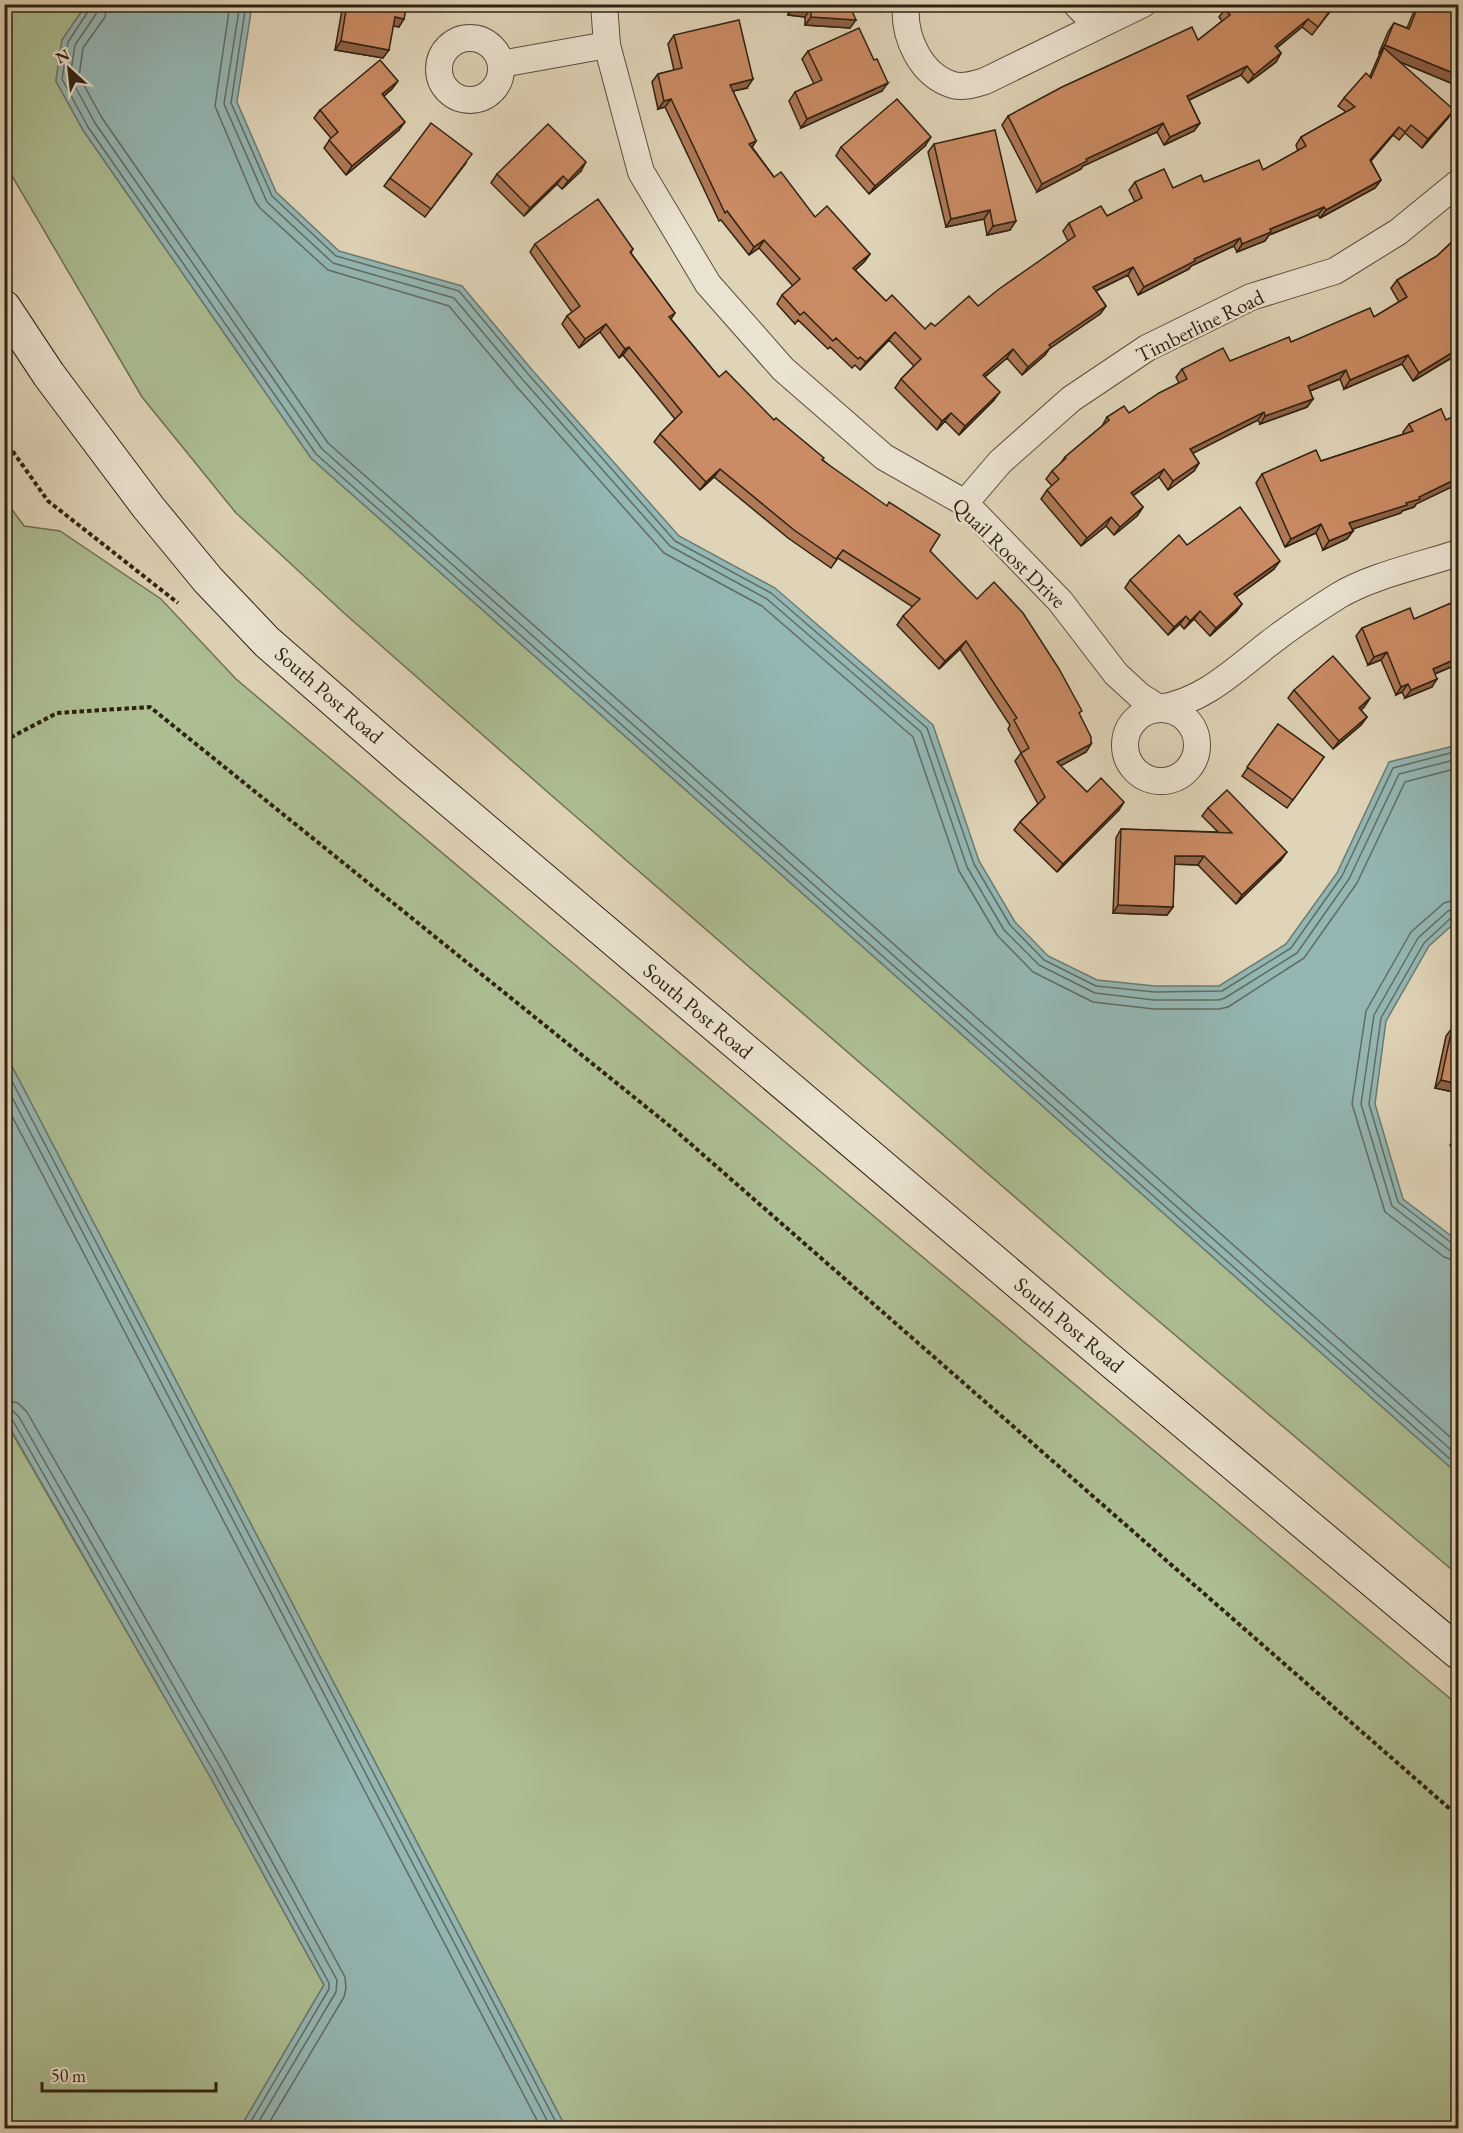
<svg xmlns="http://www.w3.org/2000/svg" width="1463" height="2133" font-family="'EB Garamond',serif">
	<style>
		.green { fill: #adbe93; stroke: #6e7052; stroke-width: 1.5 }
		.water { fill: #94b7b4; stroke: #6b7b73; stroke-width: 1.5 }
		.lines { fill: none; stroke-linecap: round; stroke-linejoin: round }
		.shore { stroke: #616c63; stroke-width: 1.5 }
		.street-casing { stroke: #5a4e3c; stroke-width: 28 }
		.secondary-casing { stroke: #2e2212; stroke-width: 35 }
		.path { stroke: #2e2212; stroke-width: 4; stroke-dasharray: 4.5 3; stroke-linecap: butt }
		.street { stroke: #ebe3d1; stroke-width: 26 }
		.secondary { stroke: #ebe3d1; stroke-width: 33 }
		.wall { fill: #af7856; stroke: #2e2212; stroke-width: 1.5 }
		.shaded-wall { fill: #8e6146; stroke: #2e2212; stroke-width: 1.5 }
		.building { fill: #cb8b64; stroke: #2e2212; stroke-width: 1.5 }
		.labels { text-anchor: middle; stroke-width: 5; stroke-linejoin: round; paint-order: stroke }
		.street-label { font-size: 21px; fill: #2e2212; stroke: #ebe3d1 }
	</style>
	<rect width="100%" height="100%" fill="#e0d4b8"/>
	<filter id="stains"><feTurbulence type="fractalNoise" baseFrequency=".00333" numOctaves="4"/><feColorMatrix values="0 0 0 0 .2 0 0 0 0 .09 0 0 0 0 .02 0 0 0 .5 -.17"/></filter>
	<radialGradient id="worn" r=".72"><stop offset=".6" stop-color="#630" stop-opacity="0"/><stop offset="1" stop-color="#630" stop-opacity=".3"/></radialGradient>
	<g class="green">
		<polygon points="4,5 86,5 62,40 56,81 83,130 311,458 1458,1474 1458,1575 1122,1290 551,795 344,613 236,513 142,397 5,164"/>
		<polygon points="5,500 24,526 60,531 161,599 236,679 772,1131 1458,1705 1458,2128 566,2128 5,1053"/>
		<polygon points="4,1419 208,1773 324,1985 240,2128 5,2128"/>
	</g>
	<g class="water">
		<polygon points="86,5 255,5 251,12 237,102 276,192 339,251 462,286 533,371 679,536 775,588 933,725 979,861 1015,922 1048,956 1097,980 1155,986 1219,986 1286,944 1337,873 1389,762 1458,745 1458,920 1429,946 1386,1021 1375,1104 1403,1199 1458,1241 1458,1474 311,458 83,130 56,81 62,40"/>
		<polygon points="4,1053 5,1053 566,2128 240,2128 324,1985 208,1773 5,1419"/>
	</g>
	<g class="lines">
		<g class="shore">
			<polyline points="90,4 89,10 68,42 62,79 88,127 316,454 1458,1466"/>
			<polyline points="98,4 96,14 75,45 70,77 95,123 322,449 1458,1456"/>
			<polyline points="107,4 105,17 83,48 79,76 102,118 328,443 1458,1444"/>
			<polyline points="230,4 215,106 255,201 260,208 328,270 449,306 516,386 664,553 762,606 913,737 959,871 997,935 1033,972 1093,1002 1154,1009 1219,1009 1228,1007 1304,958 1357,883 1405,782 1458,768"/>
			<polyline points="240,4 224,104 267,202 333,263 454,298 523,380 670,546 767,599 921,732 967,867 1004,930 1039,965 1095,993 1154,1000 1219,1000 1225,998 1297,953 1349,879 1399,774 1458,759"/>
			<polyline points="248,4 245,11 231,103 272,196 336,256 459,291 529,375 675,541 771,593 927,728 974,864 1010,925 1044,960 1096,986 1155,992 1222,991 1291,948 1342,876 1393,768 1458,751"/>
			<polyline points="1458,899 1444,903 1411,932 1366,1011 1352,1104 1385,1212 1444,1257 1458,1262"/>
			<polyline points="1458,908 1448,911 1418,938 1374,1015 1361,1104 1392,1206 1449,1250 1458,1253"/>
			<polyline points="1458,916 1452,917 1424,943 1381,1018 1369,1104 1398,1202 1453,1244 1458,1245"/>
			<polyline points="4,1066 559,2128"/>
			<polyline points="4,1082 551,2128"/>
			<polyline points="4,1101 541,2128"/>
			<polyline points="4,1400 18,1403 27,1412 228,1762 345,1977 346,1988 344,1997 266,2128"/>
			<polyline points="4,1409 13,1411 19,1417 220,1767 337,1980 336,1992 255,2128"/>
			<polyline points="4,1417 13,1421 213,1770 329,1983 329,1989 247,2128"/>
		</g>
		<g class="street-casing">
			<g id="street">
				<path d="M604 4 607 45 641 172 708 284 783 369 884 457 965 503 1060 601 1116 674 1140 696 1159 708C1202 702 1234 671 1267 645 1290 627 1314 611 1338 596 1371 576 1422 565 1458 553"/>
				<path d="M906 4C903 36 920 75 953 85 964 88 975 84 985 81L1143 4"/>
				<polyline points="1076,4 1097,26"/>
				<circle cx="470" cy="69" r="31"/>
				<polyline points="501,64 607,45"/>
				<polyline points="965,503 1000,462 1071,399 1147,348 1251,297 1335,271 1398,232 1458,183"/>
				<circle cx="1161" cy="745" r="36"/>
			</g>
		</g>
		<g class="secondary-casing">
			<polyline id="secondary" points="4,307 49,375 148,507 208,580 267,642 407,764 1110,1360 1458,1652"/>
		</g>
		<g class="path">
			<polyline points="4,439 48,501 178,603"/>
			<polyline points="4,741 57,713 150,707 676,1131 1458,1816"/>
		</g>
		<use href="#street" class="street"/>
		<use href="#secondary" class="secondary"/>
	</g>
	<g class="wall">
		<polygon points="343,4 407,4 399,27 393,26 383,58 335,50"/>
		<polygon points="420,4 431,4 424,10"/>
		<polygon points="789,4 860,4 855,11 852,11 850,28 805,25 805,17 788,15"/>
		<polygon points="1336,4 1312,35 1302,27 1277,48 1281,53 1276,62 1248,83 1241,75 1189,100 1200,123 1194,131 1164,145 1157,132 1083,166 1081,169 1037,192 1002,125 1008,116 1198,40 1222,21 1219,17 1225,9"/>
		<polygon points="1417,4 1458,4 1458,86 1398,61 1448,118 1422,148 1405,133 1399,140 1393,135 1371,161 1381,180 1375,188 1320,218 1318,215 1269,235 1265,241 1237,252 1234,246 1191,266 1189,269 1138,295 1128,275 1096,291 1106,306 1100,314 1049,349 1045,355 1022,375 1007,358 985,377 994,400 959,435 945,421 937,430 895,388 901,379 914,366 889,340 860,370 855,365 852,368 830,347 828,349 798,320 795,324 777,304 782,295 793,286 759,248 749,255 721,220 719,221 665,107 658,109 652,82 658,74 674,70 668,44 674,35 747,88 733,91 756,141 752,147 774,177 815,217 870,254 864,262 855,270 886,301 925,329 935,326 978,306 1068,241 1063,231 1069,223 1107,216 1135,202 1129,190 1135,182 1173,188 1263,170 1298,151 1296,145 1301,137 1346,112 1338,106 1344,98 1370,76 1380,53 1379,53 1388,32 1394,23 1407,28"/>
		<polygon points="808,51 882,91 801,128 789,101 795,92 814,84 802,59"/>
		<polygon points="392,89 384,96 399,130 346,175 324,148 331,138 314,118 320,110"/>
		<polygon points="934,144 1010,230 987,235 984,219 946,227 928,152"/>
		<polygon points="925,146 869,194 836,156 841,147"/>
		<polygon points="466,163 425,217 384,186 390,178"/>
		<polygon points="581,171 562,189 557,184 524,216 491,183 497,174"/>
		<polygon points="1458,236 1458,354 1413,381 1402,364 1344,389 1340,379 1310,391 1313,399 1307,407 1260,424 1258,420 1192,453 1199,463 1194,471 1168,490 1159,477 1133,496 1143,507 1137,516 1114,535 1106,526 1081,546 1041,499 1047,490 1052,486 1046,479 1052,471 1060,464 1065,457 1102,426 1107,417 1129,413 1179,383 1176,377 1182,369 1230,361 1291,342 1374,317 1399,302 1391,288 1397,280 1437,256"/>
		<polygon points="535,244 633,249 631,253 675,313 671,319 719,377 774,420 823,460 930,551 1079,714 1091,744 1086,752 1060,766 1087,792 1119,810 1057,872 1014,830 1020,822 1038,804 1015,761 1021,753 1008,729 1010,725 960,649 939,669 897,625 903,616 913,607 838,558 831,568 788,538 714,477 700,490 654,442 660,434 675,419 623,355 619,358 600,332 579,348 562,324 567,316 572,312 530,252"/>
		<polygon points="1441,409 1416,504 1414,507 1402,511 1401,513 1352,529 1353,531 1347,539 1323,550 1316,533 1285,547 1256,483 1262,474 1321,461 1404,434 1403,432 1409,424"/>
		<polygon points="1187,545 1274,569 1236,597 1242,604 1236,612 1210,636 1194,619 1184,629 1180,624 1168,635 1125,588 1130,580"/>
		<polygon points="1414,619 1458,664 1435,674 1432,687 1405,698 1402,692 1396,695 1381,660 1368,665 1356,636 1362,628"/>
		<polygon points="1294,690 1370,698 1364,707 1361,710 1367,717 1361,725 1333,749 1288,698"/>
		<polygon points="1278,724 1324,757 1287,808 1242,776"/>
		<polygon points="1208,808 1281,860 1236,904 1198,865 1174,864 1173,907 1167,915 1113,913 1116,838 1121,829 1218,832 1202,816"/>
		<polygon points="1452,1028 1458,1029 1458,1093 1435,1088 1446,1036"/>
		<polygon points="1458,1135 1458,1158 1450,1145 1456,1137"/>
	</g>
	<g class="shaded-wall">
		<polygon points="680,4 714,4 712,8"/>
		<polygon points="846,4 860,4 855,11 842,10"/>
		<polygon points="794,7 811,8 805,17 788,15"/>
		<polygon points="395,17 404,19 399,27 389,25"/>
		<polygon points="811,17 856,20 850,28 805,25"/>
		<polygon points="1308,19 1302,27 1269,54 1275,46"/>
		<polygon points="341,41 389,50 383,58 335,50"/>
		<polygon points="1385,45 1458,75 1458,86 1381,54 1384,48 1379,53"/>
		<polygon points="1281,53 1276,62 1248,83 1254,75"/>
		<polygon points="1247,66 1241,75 1181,104 1187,96"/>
		<polygon points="753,79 747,88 724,93 730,85"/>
		<polygon points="398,81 392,89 376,103 382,94"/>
		<polygon points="888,83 882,91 801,128 807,119"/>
		<polygon points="671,99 665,107 658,109 664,101"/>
		<polygon points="1454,110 1448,118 1422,148 1428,139"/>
		<polygon points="405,122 399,130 346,175 352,166"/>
		<polygon points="1163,123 1157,132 1083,166 1081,169 1037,192 1042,184 1086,159"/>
		<polygon points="1200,123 1194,131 1164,145 1170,137"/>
		<polygon points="1399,127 1393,135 1364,168 1370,160"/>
		<polygon points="931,137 925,146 869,194 875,186"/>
		<polygon points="756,141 751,149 749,144"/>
		<polygon points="586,162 581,171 562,189 568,181"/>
		<polygon points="563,176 557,184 524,216 530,208"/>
		<polygon points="1381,180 1375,188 1320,218 1326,210"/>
		<polygon points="1324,207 1318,215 1269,235 1265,241 1237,252 1242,244 1270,229"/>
		<polygon points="990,210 984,219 946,227 951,219"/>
		<polygon points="1016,221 1010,230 987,235 993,226"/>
		<polygon points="1240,238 1234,246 1191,266 1189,269 1138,295 1144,287 1194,259"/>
		<polygon points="764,240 759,248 749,255 754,247"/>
		<polygon points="870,254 864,262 848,277 853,268"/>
		<polygon points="1133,267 1128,275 1087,295 1093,287"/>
		<polygon points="1106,306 1100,314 1049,349 1045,355 1022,375 1028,367 1049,345"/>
		<polygon points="606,324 600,332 579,348 585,339"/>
		<polygon points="895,332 889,340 860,370 866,362"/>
		<polygon points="629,347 623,355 619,358 625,349"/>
		<polygon points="1013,349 1007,358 977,383 983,375"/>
		<polygon points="1458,349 1458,354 1413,381 1419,373"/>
		<polygon points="1408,355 1402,364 1344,389 1350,380"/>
		<polygon points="1346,370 1340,379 1302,394 1308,386"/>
		<polygon points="1000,392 994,400 959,435 965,426"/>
		<polygon points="1313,399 1307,407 1260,424 1265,416"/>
		<polygon points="1264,412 1258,420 1184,458 1190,449"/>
		<polygon points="951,413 945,421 937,430 942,421"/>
		<polygon points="1199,463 1194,471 1168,490 1173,481"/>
		<polygon points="720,469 714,477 700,490 706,482"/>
		<polygon points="1164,469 1159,477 1125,501 1131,493"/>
		<polygon points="1458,478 1458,484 1416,504 1414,507 1402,511 1401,513 1344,532 1349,523 1406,503"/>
		<polygon points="1143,507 1137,516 1114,535 1120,527"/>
		<polygon points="1111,517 1106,526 1081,546 1087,538"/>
		<polygon points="1321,524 1316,533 1285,547 1291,539"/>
		<polygon points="1353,531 1347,539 1323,550 1329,541"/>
		<polygon points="1280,561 1274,569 1228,603 1234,594"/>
		<polygon points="1242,604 1236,612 1210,636 1216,628"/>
		<polygon points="1200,611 1194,619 1184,629 1190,621"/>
		<polygon points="1186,616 1180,624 1168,635 1174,627"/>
		<polygon points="966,641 960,649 939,669 945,661"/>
		<polygon points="1387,652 1381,660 1368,665 1374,657"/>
		<polygon points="1458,658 1458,664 1427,677 1433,669"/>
		<polygon points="1437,679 1432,687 1405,698 1411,690"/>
		<polygon points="1408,684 1402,692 1396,695 1401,687"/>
		<polygon points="1370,698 1364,707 1353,716 1359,708"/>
		<polygon points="1367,717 1361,725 1333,749 1339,741"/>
		<polygon points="1091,744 1086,752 1051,771 1057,762"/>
		<polygon points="1124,802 1119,810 1057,872 1063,864"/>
		<polygon points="1287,852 1281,860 1236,904 1242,895"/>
		<polygon points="1175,856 1204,856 1198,865 1169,864"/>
		<polygon points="1118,905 1173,907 1167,915 1113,913"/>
		<polygon points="1441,1080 1458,1084 1458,1093 1435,1088"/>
	</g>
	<g class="building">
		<polygon points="347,4 407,4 404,19 395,17 389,50 341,41"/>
		<polygon points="794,4 849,4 856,20 811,17 811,8 794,7"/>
		<polygon points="1230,4 1335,4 1318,27 1308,19 1275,46 1281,53 1254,75 1247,66 1187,96 1200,123 1170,137 1163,123 1086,159 1087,161 1042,184 1008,116 1062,87 1192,27 1198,40 1230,15 1225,9"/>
		<polygon points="1419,4 1458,4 1458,75 1385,45 1394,23 1409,29"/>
		<polygon points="739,20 753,79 730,85 756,141 749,144 774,177 781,172 815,217 827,206 870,254 853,268 886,301 892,295 925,329 931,323 935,326 969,296 978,306 999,289 1075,236 1069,223 1101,206 1107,216 1142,198 1135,182 1164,169 1173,188 1201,175 1204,182 1259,160 1263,170 1306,146 1301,137 1355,107 1344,98 1366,73 1371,78 1384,48 1454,110 1428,139 1411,125 1405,132 1399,127 1370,160 1381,180 1326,210 1324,207 1270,229 1271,232 1242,244 1240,238 1194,259 1195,261 1144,287 1133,267 1093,287 1106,306 1049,345 1051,347 1028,367 1013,349 983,375 1000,392 965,426 951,413 942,421 901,379 921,359 895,332 866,362 860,357 858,359 836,338 833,341 804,312 800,315 782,295 800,279 764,240 754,247 727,211 725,213 671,99 664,101 658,74 682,68 674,35"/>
		<polygon points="859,28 874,60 877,59 888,83 807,119 795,92 822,80 808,51"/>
		<polygon points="380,60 398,81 382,94 405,122 352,166 329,140 338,132 320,110"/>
		<polygon points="897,99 931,137 875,186 841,147"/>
		<polygon points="431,123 472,154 431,209 390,178"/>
		<polygon points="548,124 586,162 568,181 563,176 530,208 497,174"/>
		<polygon points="995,130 1016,221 993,226 990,210 951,219 934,144"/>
		<polygon points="598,199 633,249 630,252 675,313 669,317 719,377 726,371 774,420 776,418 824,458 822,460 887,506 889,502 940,535 930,551 977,599 994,582 1023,613 1059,669 1082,711 1079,713 1091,737 1091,744 1057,762 1087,792 1101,778 1124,802 1063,864 1020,822 1045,797 1021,753 1029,748 1014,720 1017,718 966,641 945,661 903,616 920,599 843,550 836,559 794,530 720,469 706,482 660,434 682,412 629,347 625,349 606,324 585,339 567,316 580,306 535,244"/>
		<polygon points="1458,236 1458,349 1419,373 1408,355 1350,380 1346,370 1308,386 1313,399 1265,416 1264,412 1190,449 1199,463 1173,481 1164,469 1131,493 1143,507 1120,527 1111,517 1087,538 1047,490 1059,479 1052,471 1066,458 1065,457 1109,420 1107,417 1124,406 1129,413 1159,393 1187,379 1182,369 1223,348 1230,361 1289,337 1291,342 1370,308 1374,317 1407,297 1397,280 1437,256"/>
		<polygon points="1441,409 1446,420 1458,414 1458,478 1419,497 1420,499 1406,503 1407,505 1349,523 1353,531 1329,541 1321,524 1291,539 1262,474 1316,450 1321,461 1413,431 1409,424"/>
		<polygon points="1240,507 1280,561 1234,594 1242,604 1216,628 1200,611 1190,621 1186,616 1174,627 1130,580 1179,535 1187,545"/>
		<polygon points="1458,600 1458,658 1433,669 1437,679 1411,690 1408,684 1401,687 1387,652 1374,657 1362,628 1410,608 1414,619"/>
		<polygon points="1333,656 1370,698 1359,708 1367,717 1339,741 1294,690"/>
		<polygon points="1278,724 1324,757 1293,800 1247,767"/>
		<polygon points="1227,790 1287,852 1242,895 1204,856 1175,856 1173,907 1118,905 1121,829 1232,833 1208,808"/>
		<polygon points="1452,1028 1458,1029 1458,1084 1441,1080"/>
	</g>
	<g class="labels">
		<g class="street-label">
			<text transform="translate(1200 326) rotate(-26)" y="7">Timberline Road</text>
			<text transform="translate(1009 553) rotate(44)" y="7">Quail Roost Drive</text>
			<text transform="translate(329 695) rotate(41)" y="7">South Post Road</text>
			<text transform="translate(698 1011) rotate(40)" y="7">South Post Road</text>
			<text transform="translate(1069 1325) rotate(40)" y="7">South Post Road</text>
		</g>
	</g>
	<rect width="1463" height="2133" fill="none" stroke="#e0d4b8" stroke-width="24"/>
	<rect x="6" y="6" width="1451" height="2121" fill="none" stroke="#2e2212" stroke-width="3"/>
	<rect x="12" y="12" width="1439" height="2109" fill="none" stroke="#2e2212" stroke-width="1.5"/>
	<g transform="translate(69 69) rotate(333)" stroke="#ebe3d1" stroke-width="4.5" paint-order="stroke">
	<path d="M0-4.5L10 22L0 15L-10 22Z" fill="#2e2212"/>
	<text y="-9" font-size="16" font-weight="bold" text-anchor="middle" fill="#2e2212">N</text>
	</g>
	<path d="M42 2082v9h174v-9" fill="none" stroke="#2e2212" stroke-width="3"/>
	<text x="51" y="2082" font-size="18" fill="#2e2212" stroke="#ebe3d1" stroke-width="4.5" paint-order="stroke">50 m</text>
	<rect width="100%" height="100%" filter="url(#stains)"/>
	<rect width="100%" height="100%" fill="url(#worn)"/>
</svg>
